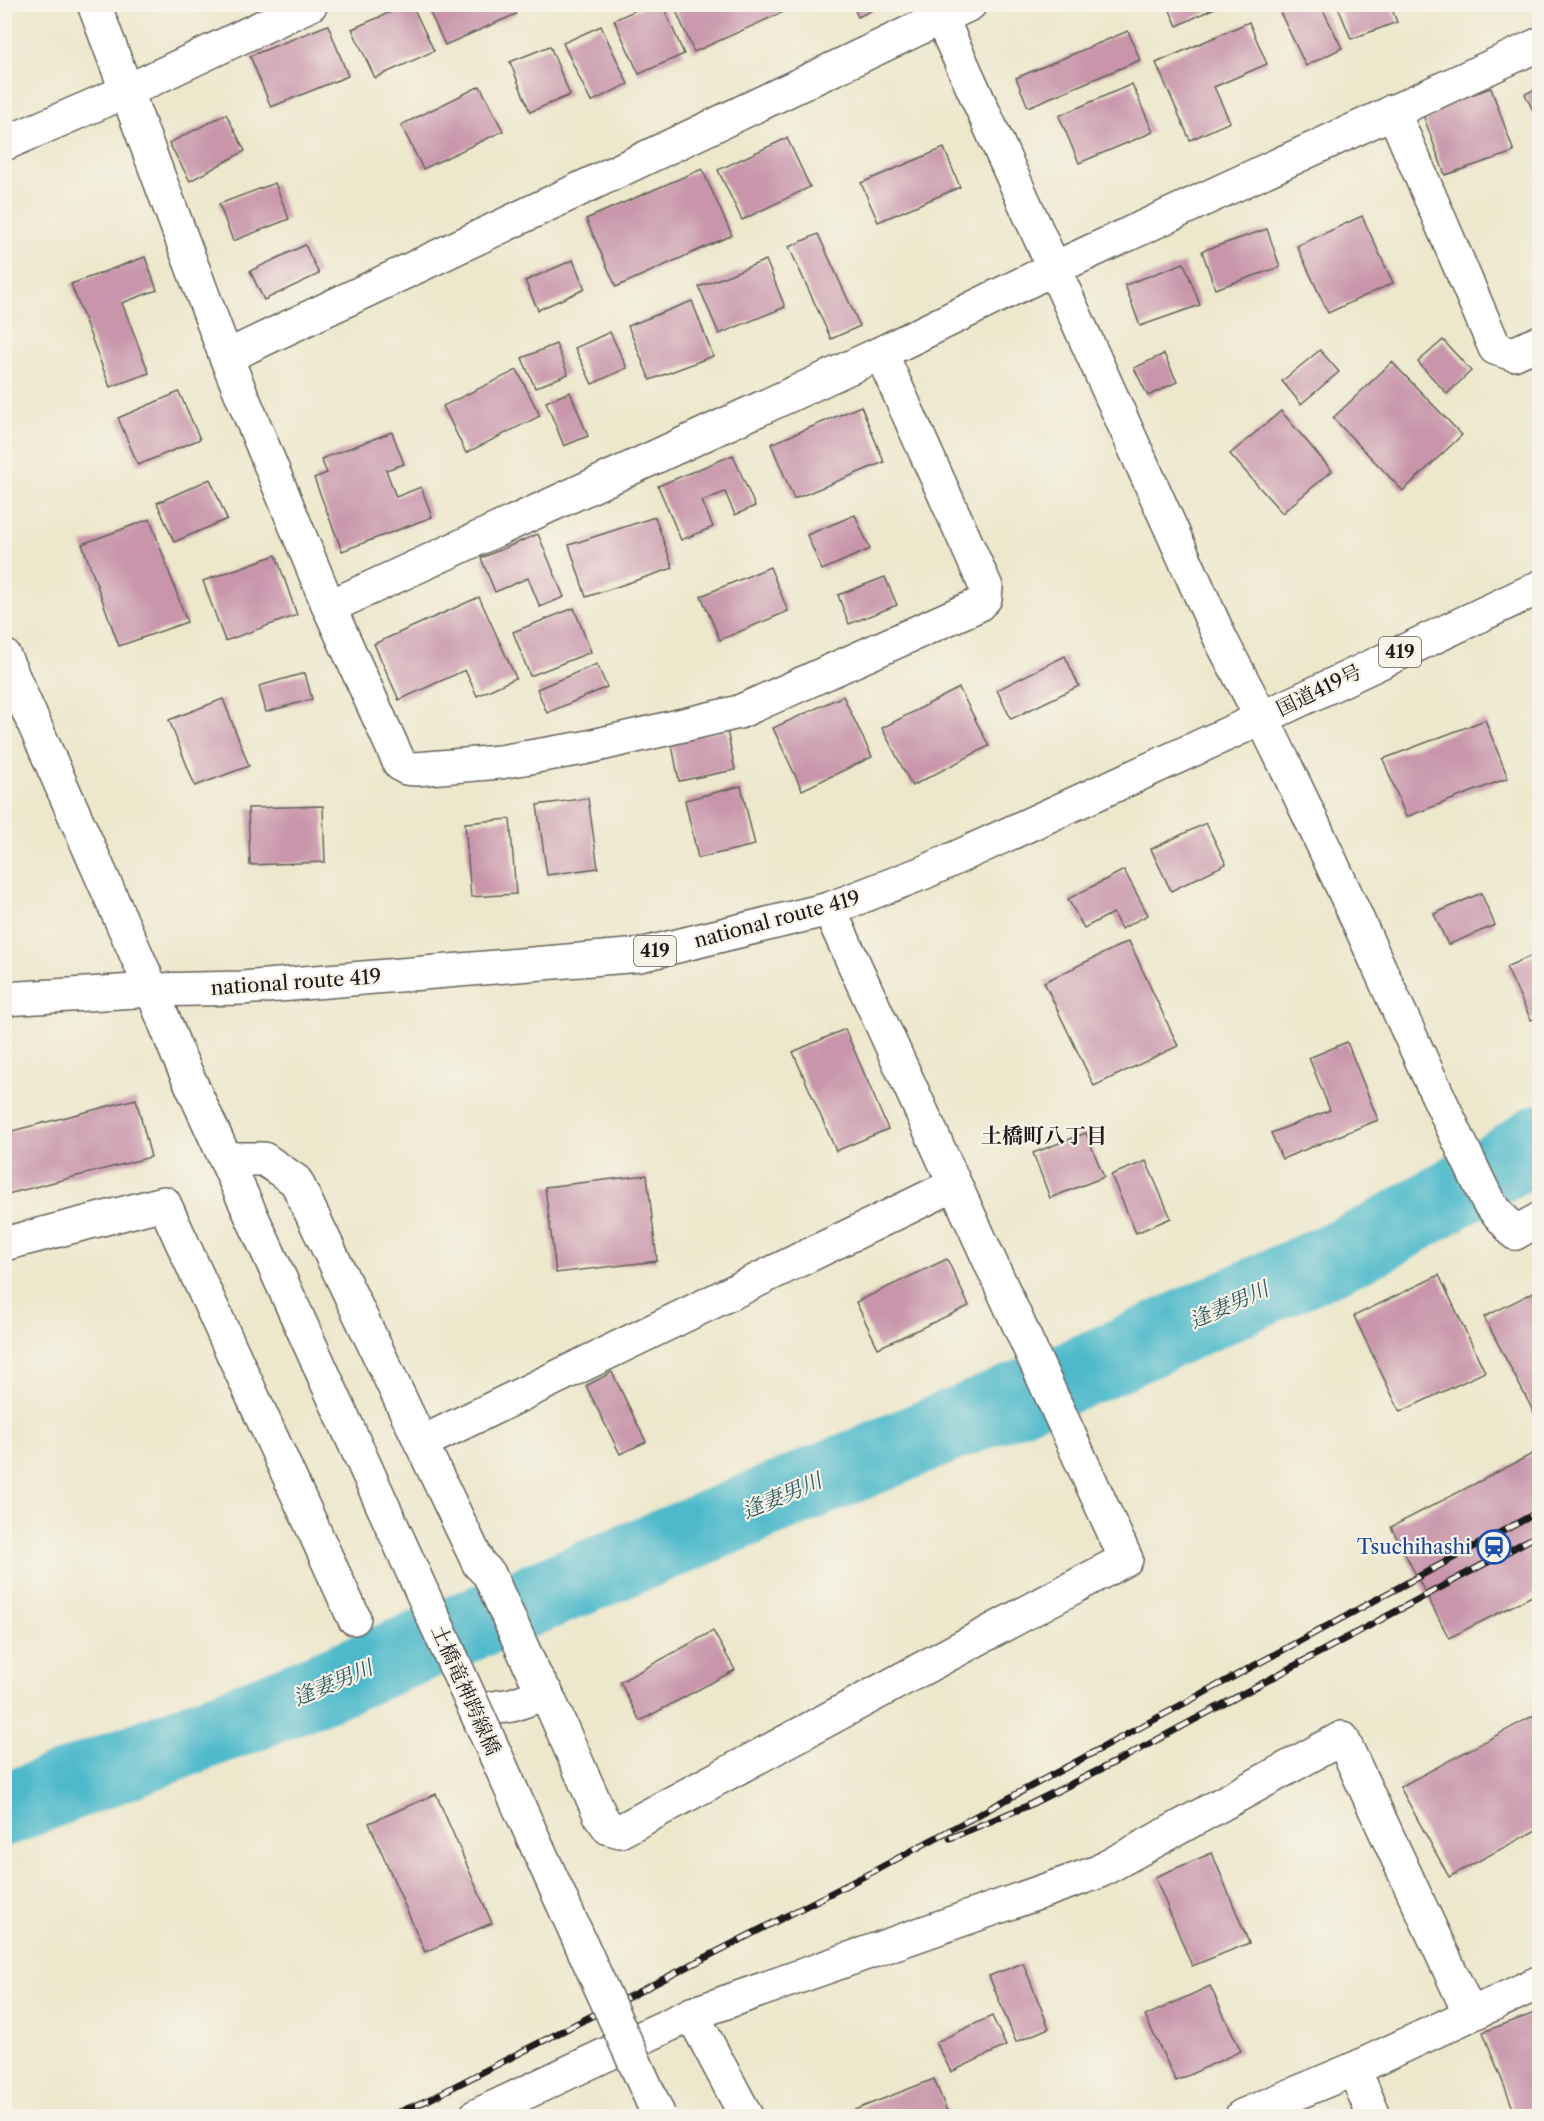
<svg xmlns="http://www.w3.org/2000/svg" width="1544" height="2121" font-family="'Libre Caslon Text','Noto Serif JP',serif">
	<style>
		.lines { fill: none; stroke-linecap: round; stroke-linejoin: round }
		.river { stroke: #4eb9cb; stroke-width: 72 }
		.building { fill: #c895aa }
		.street-casing { stroke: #65635a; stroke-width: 36 }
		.secondary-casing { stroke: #65635a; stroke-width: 36 }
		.highway-casing { stroke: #65635a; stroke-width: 36 }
		.street { stroke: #fff; stroke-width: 33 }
		.secondary { stroke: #fff; stroke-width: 33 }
		.highway { stroke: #fff; stroke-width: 33 }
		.rail-casing { stroke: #1c1c1c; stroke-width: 7 }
		.rail { stroke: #f7f3e8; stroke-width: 4.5; stroke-dasharray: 14; stroke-linecap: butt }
		.secondary-bridge-casing { stroke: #65635a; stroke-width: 36; stroke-linecap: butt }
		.secondary-bridge { stroke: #fff; stroke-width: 33 }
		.labels { text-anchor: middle; stroke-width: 4.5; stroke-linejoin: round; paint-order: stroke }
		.shield { fill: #f7f3e8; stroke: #5e5c59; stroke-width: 1.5 }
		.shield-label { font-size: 18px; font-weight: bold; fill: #1c1c1c }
		.street-label { font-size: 20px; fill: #1c1c1c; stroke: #f7f3e8 }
		.transit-label { font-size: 20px; fill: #164399; stroke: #f7f3e8; text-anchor: end }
		.neighbourhood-label { font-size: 21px; font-weight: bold; fill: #1c1c1c; stroke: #f7f3e8 }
		.water-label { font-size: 21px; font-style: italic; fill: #305b62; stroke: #f7f3e8 }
	</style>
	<rect width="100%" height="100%" fill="#f7f3e8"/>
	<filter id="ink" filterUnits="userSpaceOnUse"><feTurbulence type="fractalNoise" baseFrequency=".0167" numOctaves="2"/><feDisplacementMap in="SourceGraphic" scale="12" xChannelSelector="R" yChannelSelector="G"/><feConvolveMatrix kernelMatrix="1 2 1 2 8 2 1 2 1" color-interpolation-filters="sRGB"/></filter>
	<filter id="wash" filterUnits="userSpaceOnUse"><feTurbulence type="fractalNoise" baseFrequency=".008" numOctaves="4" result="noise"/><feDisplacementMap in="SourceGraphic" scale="24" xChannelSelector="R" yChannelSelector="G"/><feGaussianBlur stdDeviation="1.35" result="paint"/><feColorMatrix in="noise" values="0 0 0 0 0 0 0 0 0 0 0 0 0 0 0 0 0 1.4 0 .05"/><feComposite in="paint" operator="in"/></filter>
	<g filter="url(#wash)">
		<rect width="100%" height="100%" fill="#ede7cc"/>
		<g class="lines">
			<polyline class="river" points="4,1810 276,1706 1088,1369 1377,1238 1512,1159 1540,1140"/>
		</g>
		<g id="blocks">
			<g class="building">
				<polygon points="426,4 512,4 516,14 445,45"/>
				<polygon points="649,4 662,4 684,54 639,74 614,20"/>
				<polygon points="673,4 801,4 694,52"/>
				<polygon points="852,4 885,4 858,17"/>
				<polygon points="1167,4 1223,4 1177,26"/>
				<polygon points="1281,4 1320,4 1342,48 1306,66 1277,6"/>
				<polygon points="1337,4 1390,4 1397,22 1351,39"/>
				<polygon points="407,5 412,5 434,51 375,78 352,29"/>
				<polygon points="1249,22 1267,64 1214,87 1230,122 1190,140 1156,63"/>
				<polygon points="328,25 348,76 271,107 250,56"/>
				<polygon points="601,26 628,84 591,102 563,43"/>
				<polygon points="1128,31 1140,60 1028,107 1016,78"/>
				<polygon points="550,46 570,95 530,112 510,62"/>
				<polygon points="1132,84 1153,132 1079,163 1059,116"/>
				<polygon points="480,86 503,131 423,169 401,125"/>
				<polygon points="1540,87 1540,125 1525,94"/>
				<polygon points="1491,88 1514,152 1445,175 1422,112"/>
				<polygon points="226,114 245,151 190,181 169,143"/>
				<polygon points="787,138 810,187 742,220 718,170"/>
				<polygon points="944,148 960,187 878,222 861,183"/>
				<polygon points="702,169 732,235 616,287 586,219"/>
				<polygon points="275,183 289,219 233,241 219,204"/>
				<polygon points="1362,216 1393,283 1328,313 1297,246"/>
				<polygon points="1267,229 1280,267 1215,289 1202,251"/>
				<polygon points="818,234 860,326 831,339 789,247"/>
				<polygon points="305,245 319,274 264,300 250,271"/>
				<polygon points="145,257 157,290 122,303 149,373 110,387 71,284"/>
				<polygon points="573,260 585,289 538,310 525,281"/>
				<polygon points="766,260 785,307 719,334 699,287"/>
				<polygon points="1184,263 1200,305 1140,326 1125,285"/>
				<polygon points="692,301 713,356 650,380 628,326"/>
				<polygon points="610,332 627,368 592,384 575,348"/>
				<polygon points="1443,340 1471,371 1447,394 1418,362"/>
				<polygon points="556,344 568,374 535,388 522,358"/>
				<polygon points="1320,350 1339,372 1301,404 1282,381"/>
				<polygon points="1164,354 1177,382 1148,396 1134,368"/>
				<polygon points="1392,362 1462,435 1403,491 1333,418"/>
				<polygon points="517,370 540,416 466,453 443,406"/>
				<polygon points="179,392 200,439 138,465 118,418"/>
				<polygon points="570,392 588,436 564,446 546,402"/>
				<polygon points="861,406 884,462 794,499 771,444"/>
				<polygon points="1281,411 1332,471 1282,513 1230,454"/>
				<polygon points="392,432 404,464 386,470 396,497 421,487 432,517 342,551 314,478 327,473 321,459"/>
				<polygon points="733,455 755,506 735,515 725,492 702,501 713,527 681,540 658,486"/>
				<polygon points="210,479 227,519 174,542 157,503"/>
				<polygon points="855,515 870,549 822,570 807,535"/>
				<polygon points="655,517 673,568 586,597 569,545"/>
				<polygon points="150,519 187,622 119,646 82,544"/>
				<polygon points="538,534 564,597 540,607 528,578 495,592 481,558"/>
				<polygon points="276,555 297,615 225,641 203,581"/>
				<polygon points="770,567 788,611 720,640 701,596"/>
				<polygon points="885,577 897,605 849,624 838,595"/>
				<polygon points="479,597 516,678 477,696 465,670 399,700 374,644"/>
				<polygon points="574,608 591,652 530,676 513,632"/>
				<polygon points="1065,656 1079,686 1011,719 997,690"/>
				<polygon points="597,664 607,687 547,713 537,689"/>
				<polygon points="305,673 312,699 266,712 259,686"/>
				<polygon points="959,688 989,746 912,786 882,728"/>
				<polygon points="843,696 872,757 802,790 773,728"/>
				<polygon points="223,699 249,766 195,786 169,720"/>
				<polygon points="1485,720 1508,778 1406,817 1383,759"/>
				<polygon points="727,730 735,770 679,781 671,740"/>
				<polygon points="741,786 755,845 698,858 685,800"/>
				<polygon points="588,798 598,868 547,875 537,805"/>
				<polygon points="323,806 325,862 250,865 248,808"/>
				<polygon points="510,819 516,894 471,897 465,823"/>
				<polygon points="1206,823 1226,864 1171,891 1151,849"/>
				<polygon points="1124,870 1148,915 1121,929 1113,913 1084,928 1068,899"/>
				<polygon points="1481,893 1495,925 1448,945 1434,914"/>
				<polygon points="1129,941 1178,1046 1094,1086 1044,982"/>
				<polygon points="1540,952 1540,1016 1531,1020 1506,967"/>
				<polygon points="845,1029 888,1129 836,1151 793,1052"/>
				<polygon points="1347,1042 1378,1120 1282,1159 1271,1133 1330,1110 1309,1058"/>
				<polygon points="136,1099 151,1157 4,1195 4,1133"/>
				<polygon points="1086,1133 1104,1177 1050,1198 1033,1153"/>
				<polygon points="1146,1161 1171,1218 1136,1233 1111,1175"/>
				<polygon points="647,1175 657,1261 556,1273 545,1187"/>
				<polygon points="947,1259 969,1306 878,1348 856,1302"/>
				<polygon points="1439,1275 1485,1372 1400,1412 1354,1316"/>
				<polygon points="1540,1289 1540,1336 1534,1339 1540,1349 1540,1424 1484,1317"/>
				<polygon points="612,1372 646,1442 620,1454 586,1386"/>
				<polygon points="1540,1450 1540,1592 1449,1638 1391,1527"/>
				<polygon points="713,1631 735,1670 640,1721 620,1682"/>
				<polygon points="1540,1712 1540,1828 1449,1877 1400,1787"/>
				<polygon points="436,1794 492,1923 425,1952 369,1823"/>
				<polygon points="1212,1853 1249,1943 1192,1966 1155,1877"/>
				<polygon points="1023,1963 1049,2028 1016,2042 989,1976"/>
				<polygon points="1210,1986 1241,2051 1176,2081 1145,2016"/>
				<polygon points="1540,2011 1540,2116 1516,2116 1483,2032"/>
				<polygon points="992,2016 1006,2046 951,2072 936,2042"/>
				<polygon points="934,2079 949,2116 839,2116"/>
			</g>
		</g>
	</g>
	<g filter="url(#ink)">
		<use href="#blocks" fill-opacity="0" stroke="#65635a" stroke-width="1.5"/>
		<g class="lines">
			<g class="street-casing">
				<g id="street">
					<polyline points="94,4 226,357 329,607 400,764 406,768 416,769 500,762 584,748 739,712 978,605 985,598 986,587 881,353"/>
					<polyline points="935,4 1221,640 1262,718"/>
					<polyline points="1393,111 1495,348 1513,354 1540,342"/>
					<polyline points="4,144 127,91 311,4"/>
					<polyline points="226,357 970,4"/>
					<polyline points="329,607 881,353 1055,268 1540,44"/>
					<polyline points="226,1159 264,1159 296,1181 479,1564 489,1574 534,1674 546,1693"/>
					<polyline points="1489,1203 1515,1233"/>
					<polyline points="1515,1233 1540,1219"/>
					<polyline points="4,1244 164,1203 354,1618"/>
					<polyline points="421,1443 954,1185"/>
					<polyline points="493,1708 512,1705 546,1693 601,1817 609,1828 620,1831 1126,1559 829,909"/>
					<polyline points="692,2014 746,2116"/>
					<polyline points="1354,2069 1374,2116"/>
					<polyline points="476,2116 692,2014 1098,1872 1342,1738 1470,2014"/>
					<polyline points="1242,2116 1354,2069 1540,1982"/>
				</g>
			</g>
			<g class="secondary-casing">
				<g id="secondary">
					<polyline points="4,656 152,990 177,1053 273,1263"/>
					<path d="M1262 718C1342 877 1410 1043 1489 1203"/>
				</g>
			</g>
			<g class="highway-casing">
				<polyline id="highway" points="4,999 152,990 242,988 640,955 829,909 925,872 1262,718 1540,587"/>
			</g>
			<use href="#street" class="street"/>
			<use href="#secondary" class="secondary"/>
			<use href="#highway" class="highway"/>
			<g class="rail-casing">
				<g id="rail">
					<polyline points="950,1838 1027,1806 1125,1757 1540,1534"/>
					<polyline points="390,2116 428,2100 878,1869 1540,1511"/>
				</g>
			</g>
			<use href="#rail" class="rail"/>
			<g class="secondary-bridge-casing">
				<polyline id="secondary-bridge" points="273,1263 659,2116"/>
			</g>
			<use href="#secondary-bridge" class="secondary-bridge"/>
		</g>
	</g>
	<defs>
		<g id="station-ring" transform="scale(1.725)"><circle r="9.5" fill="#f7f3e8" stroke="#1a4fb4" stroke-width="1.5"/><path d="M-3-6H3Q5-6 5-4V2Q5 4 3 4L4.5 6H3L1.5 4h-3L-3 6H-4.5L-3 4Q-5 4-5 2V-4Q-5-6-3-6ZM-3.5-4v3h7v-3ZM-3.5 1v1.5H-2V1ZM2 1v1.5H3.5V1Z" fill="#1a4fb4"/></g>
	</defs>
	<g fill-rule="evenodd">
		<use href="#station-ring" x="1494" y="1547"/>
	</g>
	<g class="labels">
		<g class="shield">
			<rect x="1379" y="637" width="42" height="30" rx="4.5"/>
			<rect x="634" y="936" width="42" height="30" rx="4.5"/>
		</g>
		<g class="shield-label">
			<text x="1400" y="658">419</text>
			<text x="655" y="957">419</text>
		</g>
		<g class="street-label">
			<text transform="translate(1319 690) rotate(-26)" y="7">国道419号</text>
			<text transform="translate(777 919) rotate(-15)" y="7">national route 419</text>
			<text transform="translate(296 982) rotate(-4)" y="7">national route 419</text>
			<text transform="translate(466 1690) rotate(66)" y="7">土橋竜神跨線橋</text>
		</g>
		<g class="transit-label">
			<text x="1471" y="1554">Tsuchihashi</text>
		</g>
		<g class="neighbourhood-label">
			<text x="1044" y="1143">土橋町八丁目</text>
		</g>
		<g class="water-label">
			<text transform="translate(1229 1305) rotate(-24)" y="7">逢妻男川</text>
			<text transform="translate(782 1496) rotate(-23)" y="7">逢妻男川</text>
			<text transform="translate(333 1683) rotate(-23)" y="7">逢妻男川</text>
		</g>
	</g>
	<rect width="1544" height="2121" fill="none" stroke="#f7f3e8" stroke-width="24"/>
</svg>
